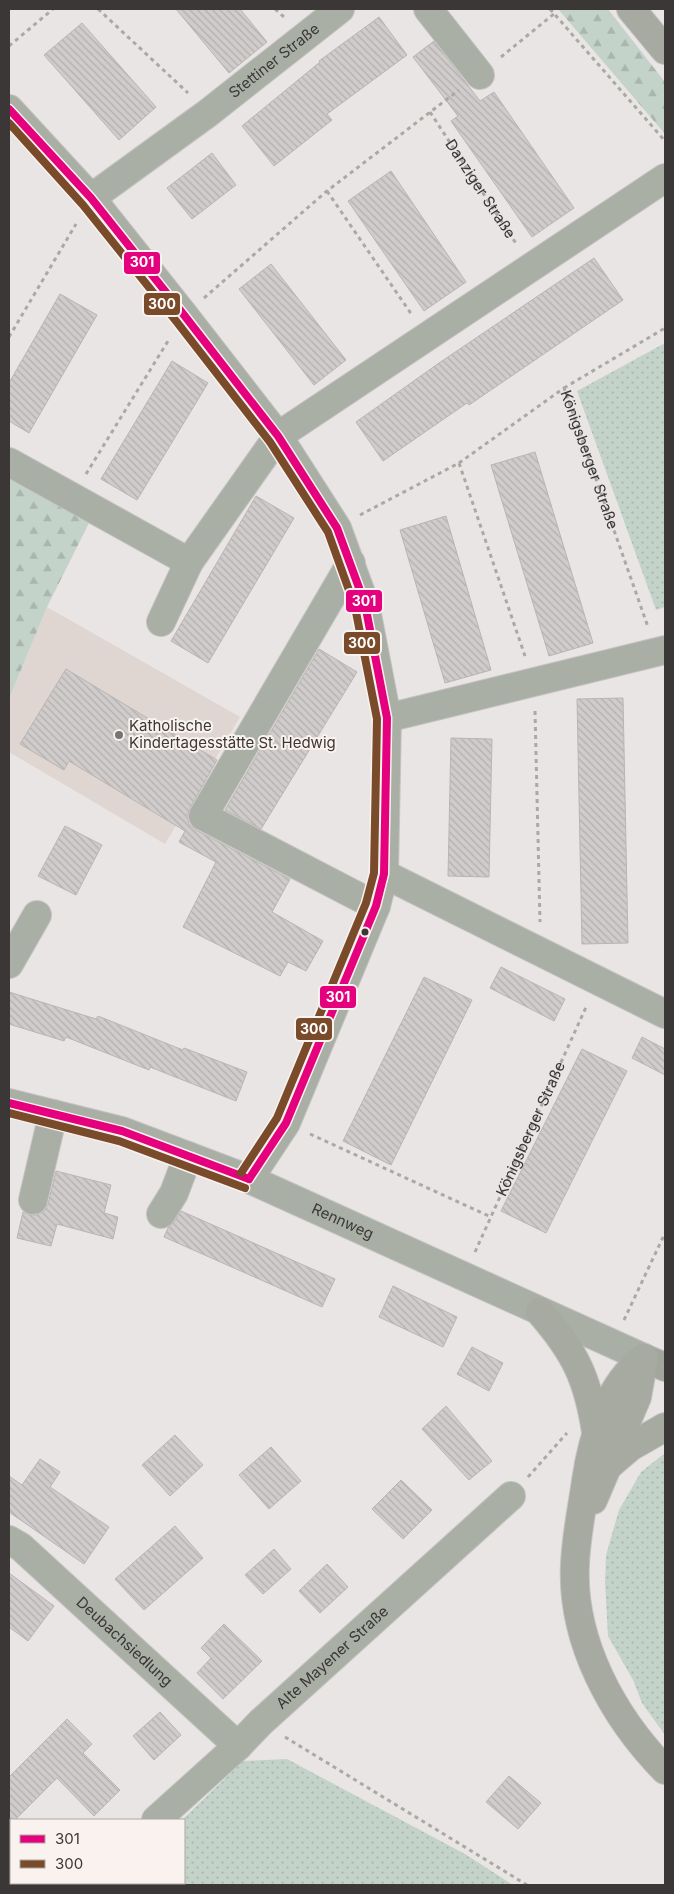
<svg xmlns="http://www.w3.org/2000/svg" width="674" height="1894" font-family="Inter,sans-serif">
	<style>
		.built { fill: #dfd6d1 }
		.green { fill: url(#green-dots) }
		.forest { fill: url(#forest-firs) }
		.building { fill: url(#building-back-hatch); stroke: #b8b5b4 }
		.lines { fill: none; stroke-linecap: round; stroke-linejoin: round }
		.minor-casing { stroke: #c5c3c2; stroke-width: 30 }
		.major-casing { stroke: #c5c3c2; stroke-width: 30 }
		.highway-casing { stroke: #c5c3c2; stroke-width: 30 }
		.path { stroke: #a8aaa3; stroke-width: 3; stroke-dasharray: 4 4; stroke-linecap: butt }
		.minor { stroke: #a9afa5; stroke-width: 28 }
		.major { stroke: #a2a69c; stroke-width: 28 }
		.highway { stroke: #a6aaa0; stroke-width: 28 }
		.bus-1-casing { stroke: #f9f2ee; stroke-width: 11 }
		.bus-2-casing { stroke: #f9f2ee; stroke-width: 11 }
		.bus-1 { stroke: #e5007d; stroke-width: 8 }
		.bus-2 { stroke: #7a4b2a; stroke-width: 8 }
		.poi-dot { fill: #777473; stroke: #f9f2ee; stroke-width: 2 }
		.bus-dot { fill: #3a3736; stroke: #f9f2ee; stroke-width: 2 }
		.labels { text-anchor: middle; stroke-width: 4; stroke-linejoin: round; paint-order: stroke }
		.street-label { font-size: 15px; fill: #3a3736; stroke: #f9f2ee }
		.poi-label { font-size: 15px; fill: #3a3736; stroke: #f9f2ee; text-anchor: start }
		.line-badge { stroke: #f9f2ee; stroke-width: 2 }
		.badge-label { font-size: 14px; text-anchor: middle; font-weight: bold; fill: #fff }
	</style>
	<defs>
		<pattern id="green-dots" width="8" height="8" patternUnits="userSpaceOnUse" patternTransform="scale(1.25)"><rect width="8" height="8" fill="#c4d3ca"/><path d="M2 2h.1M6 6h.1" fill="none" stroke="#a9b6ae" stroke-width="1.8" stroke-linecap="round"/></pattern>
		<pattern id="forest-firs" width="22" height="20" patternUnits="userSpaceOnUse" patternTransform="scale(1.25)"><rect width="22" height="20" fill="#c4d3ca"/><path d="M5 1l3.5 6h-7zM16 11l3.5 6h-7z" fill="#a9b6ae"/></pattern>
		<pattern id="building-back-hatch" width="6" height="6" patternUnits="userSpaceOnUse" patternTransform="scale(1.25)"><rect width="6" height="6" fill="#cfcccb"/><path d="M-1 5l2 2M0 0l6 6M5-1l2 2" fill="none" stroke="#b2b0af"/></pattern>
	</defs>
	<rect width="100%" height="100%" fill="#e9e5e4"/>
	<polygon class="built" points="47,607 240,717 165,844 9,752 9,699"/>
	<g class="green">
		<polygon points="665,343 665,607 656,610 577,391"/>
		<polygon points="665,1453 665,1735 642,1703 633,1680 608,1636 605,1582 606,1555 619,1510 641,1472"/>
		<polygon points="287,1759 465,1854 513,1885 113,1885 116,1883 184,1883 184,1820 182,1820 243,1761"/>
	</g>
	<g class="forest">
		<polygon points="558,9 608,9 665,82 665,134"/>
		<polygon points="9,470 92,517 47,607 9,699"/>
	</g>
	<g class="building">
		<polygon points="176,9 240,9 267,42 229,73"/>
		<polygon points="379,17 407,55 327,114 332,120 274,166 242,126 320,62 319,61"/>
		<polygon points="82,23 156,107 119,140 44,55"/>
		<polygon points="434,41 480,101 494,92 574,208 532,237 451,121 458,116 413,57"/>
		<polygon points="212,153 236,185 192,219 167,188"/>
		<polygon points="391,171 466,282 424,311 348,201"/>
		<polygon points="594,258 623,300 469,405 467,403 383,461 356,422 439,363"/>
		<polygon points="271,264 346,360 314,385 239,289"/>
		<polygon points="60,294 97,315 29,433 9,421 9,383"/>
		<polygon points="172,361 208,383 137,500 101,479"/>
		<polygon points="535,452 593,643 549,656 491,465"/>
		<polygon points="256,496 294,518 208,663 171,641"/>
		<polygon points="446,516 491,670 445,683 400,530"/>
		<polygon points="319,649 357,672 261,829 225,810"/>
		<polygon points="66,669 217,760 190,808 187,816 189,824 196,830 290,879 272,912 323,941 306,971 288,962 280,976 183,927 216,862 179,842 185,831 69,761 64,770 20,744"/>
		<polygon points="623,698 628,943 582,944 577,699"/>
		<polygon points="451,738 492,739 489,877 448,876"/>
		<polygon points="65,826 102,845 76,895 38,876"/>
		<polygon points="501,967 565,999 554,1021 490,988"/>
		<polygon points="424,977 472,1000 391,1165 343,1141"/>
		<polygon points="9,992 96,1019 98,1016 183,1050 184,1048 247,1072 236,1101 150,1067 149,1070 66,1037 64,1041 9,1024"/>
		<polygon points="642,1037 665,1049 665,1075 632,1058"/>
		<polygon points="582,1049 627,1071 546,1233 501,1211"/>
		<polygon points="56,1171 111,1185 104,1213 118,1217 113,1239 57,1224 51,1246 17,1238 23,1212 30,1215 37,1215 45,1210 48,1204"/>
		<polygon points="181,1211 335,1279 322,1307 164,1237 168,1228 174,1222"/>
		<polygon points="393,1286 457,1317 443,1347 379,1317"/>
		<polygon points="472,1347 503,1363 489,1391 457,1374"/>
		<polygon points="446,1406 492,1461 469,1480 422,1429"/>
		<polygon points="175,1435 203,1465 170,1496 142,1465"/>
		<polygon points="271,1447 301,1481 269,1509 239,1475"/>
		<polygon points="40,1459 60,1472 50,1487 109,1527 84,1564 9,1512 9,1476 22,1485"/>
		<polygon points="401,1480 432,1510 403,1539 372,1509"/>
		<polygon points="175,1526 203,1558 144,1610 115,1579"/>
		<polygon points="274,1549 291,1569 263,1594 245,1575"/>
		<polygon points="327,1564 348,1587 320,1613 299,1591"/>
		<polygon points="9,1573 54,1606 28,1641 9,1627"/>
		<polygon points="224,1624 262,1661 223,1699 197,1673 211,1658 201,1648"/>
		<polygon points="160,1712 181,1735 154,1760 133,1736"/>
		<polygon points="67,1719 92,1744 83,1753 120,1790 94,1816 57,1778 15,1820 11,1820 9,1826 9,1777"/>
		<polygon points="509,1776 541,1803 518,1829 486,1802"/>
	</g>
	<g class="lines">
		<g class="minor-casing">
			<g id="minor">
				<polyline points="428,9 480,75"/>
				<polyline points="9,109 91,198 184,315 278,436 337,528 365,604 387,718 384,874 376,906 286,1123 249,1179"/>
				<path id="s4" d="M91 198 208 113 340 9"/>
				<polyline points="9,462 189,562 278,436 665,178"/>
				<polyline points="351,563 203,816 376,906"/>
				<polyline points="161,622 189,562"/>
				<polyline points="387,718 665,650"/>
				<polyline points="384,874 665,1014"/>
				<polyline points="9,964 37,915"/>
				<path id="s5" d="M9 1103 122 1131 249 1179 644 1358"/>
				<polyline points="33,1200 53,1114"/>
				<polyline points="161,1214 174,1193 188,1156"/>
				<path id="s6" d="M9 1540 21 1547 238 1746"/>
				<path id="s7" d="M156 1820 238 1746 261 1722 511 1496"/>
				<polyline points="84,1885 87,1883"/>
			</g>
		</g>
		<g class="major-casing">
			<polyline id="major" points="644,1358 665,1367"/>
		</g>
		<g class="highway-casing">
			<g id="highway">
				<polyline points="631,9 665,50"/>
				<path d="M540 1312C575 1352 588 1379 596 1432"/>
				<path d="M644 1358C608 1384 592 1439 586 1481 582 1509 576 1537 575 1564 571 1641 613 1717 665 1770"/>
				<polyline points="609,1465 630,1447 665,1427"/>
				<polyline points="593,1500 637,1397 644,1358"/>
			</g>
		</g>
		<g class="path">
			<polyline points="98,9 188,93"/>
			<polyline points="275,9 284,17"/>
			<polyline points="550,9 665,141"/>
			<polyline points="9,46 53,9"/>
			<polyline points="501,57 555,13"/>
			<path id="s1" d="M430 112 517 245"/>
			<polyline points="327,191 412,315"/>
			<polyline points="204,298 327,191 459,90"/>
			<polyline points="9,337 76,224"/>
			<polyline points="564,388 665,328"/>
			<path id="s2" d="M459 463 564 388 648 627"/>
			<polyline points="86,474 168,341"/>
			<polyline points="360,515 459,463 525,656"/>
			<polyline points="535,711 540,922"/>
			<polyline points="310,1134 491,1217"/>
			<path id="s3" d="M475 1252 587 1005"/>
			<polyline points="624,1320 665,1233"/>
			<polyline points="528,1477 567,1433"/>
			<polyline points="285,1737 527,1885"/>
		</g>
		<use href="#minor" class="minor"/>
		<use href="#major" class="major"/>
		<use href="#highway" class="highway"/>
		<g class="bus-1-casing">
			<g id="bus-1">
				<polyline points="9,109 91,198 184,315 278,436 337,528 365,604 387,718 384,874 376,906 286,1123 249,1179"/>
				<polyline points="9,1103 122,1131 249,1179"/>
			</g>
		</g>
		<g class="bus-2-casing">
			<g id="bus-2">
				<polyline points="9,123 83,205 176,321 270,442 328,532 355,607 377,719 374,873 366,903 277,1118 241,1173"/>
				<polyline points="9,1113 119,1141 245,1188"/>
			</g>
		</g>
		<use href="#bus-1" class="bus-1"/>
		<use href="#bus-2" class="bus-2"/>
	</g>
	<circle class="poi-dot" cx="119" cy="735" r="5"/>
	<circle class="bus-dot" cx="365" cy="932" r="4.5"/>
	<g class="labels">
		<g class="street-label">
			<text dy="5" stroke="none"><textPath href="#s4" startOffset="229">Stettiner Straße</textPath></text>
			<text dy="5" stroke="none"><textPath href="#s1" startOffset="92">Danziger Straße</textPath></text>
			<text dy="5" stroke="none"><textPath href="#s2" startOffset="205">Königsberger Straße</textPath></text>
			<text dy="5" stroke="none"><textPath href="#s3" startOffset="135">Königsberger Straße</textPath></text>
			<text dy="5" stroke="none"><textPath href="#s5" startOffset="355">Rennweg</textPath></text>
			<text dy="5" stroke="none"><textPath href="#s6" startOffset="154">Deubachsiedlung</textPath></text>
			<text dy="5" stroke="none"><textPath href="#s7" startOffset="240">Alte Mayener Straße</textPath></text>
		</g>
		<g class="poi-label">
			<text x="129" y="731">Katholische<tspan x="129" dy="17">Kindertagesstätte St. Hedwig</tspan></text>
		</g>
	</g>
	<g class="line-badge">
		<rect x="123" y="251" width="38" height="24" rx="5" fill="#e5007d"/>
		<rect x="143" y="292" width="38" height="24" rx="5" fill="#7a4b2a"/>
		<rect x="345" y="589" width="38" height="24" rx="5" fill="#e5007d"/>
		<rect x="343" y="631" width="38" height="24" rx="5" fill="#7a4b2a"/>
		<rect x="319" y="985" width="38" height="24" rx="5" fill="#e5007d"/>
		<rect x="295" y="1017" width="38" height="24" rx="5" fill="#7a4b2a"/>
	</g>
	<g class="badge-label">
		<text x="142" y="267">301</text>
		<text x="162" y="309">300</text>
		<text x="364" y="606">301</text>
		<text x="362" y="648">300</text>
		<text x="338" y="1002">301</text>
		<text x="314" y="1034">300</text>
	</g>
	<rect width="674" height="1894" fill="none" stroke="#3a3736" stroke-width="20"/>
	<rect x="10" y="1819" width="175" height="65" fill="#f9f2ee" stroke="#ada7a4"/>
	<rect x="20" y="1835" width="25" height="8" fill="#e5007d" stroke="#ada7a4"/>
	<text x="55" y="1844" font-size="15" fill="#3a3736">301</text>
	<rect x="20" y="1860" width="25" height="8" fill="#7a4b2a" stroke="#ada7a4"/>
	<text x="55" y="1869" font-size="15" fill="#3a3736">300</text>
</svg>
